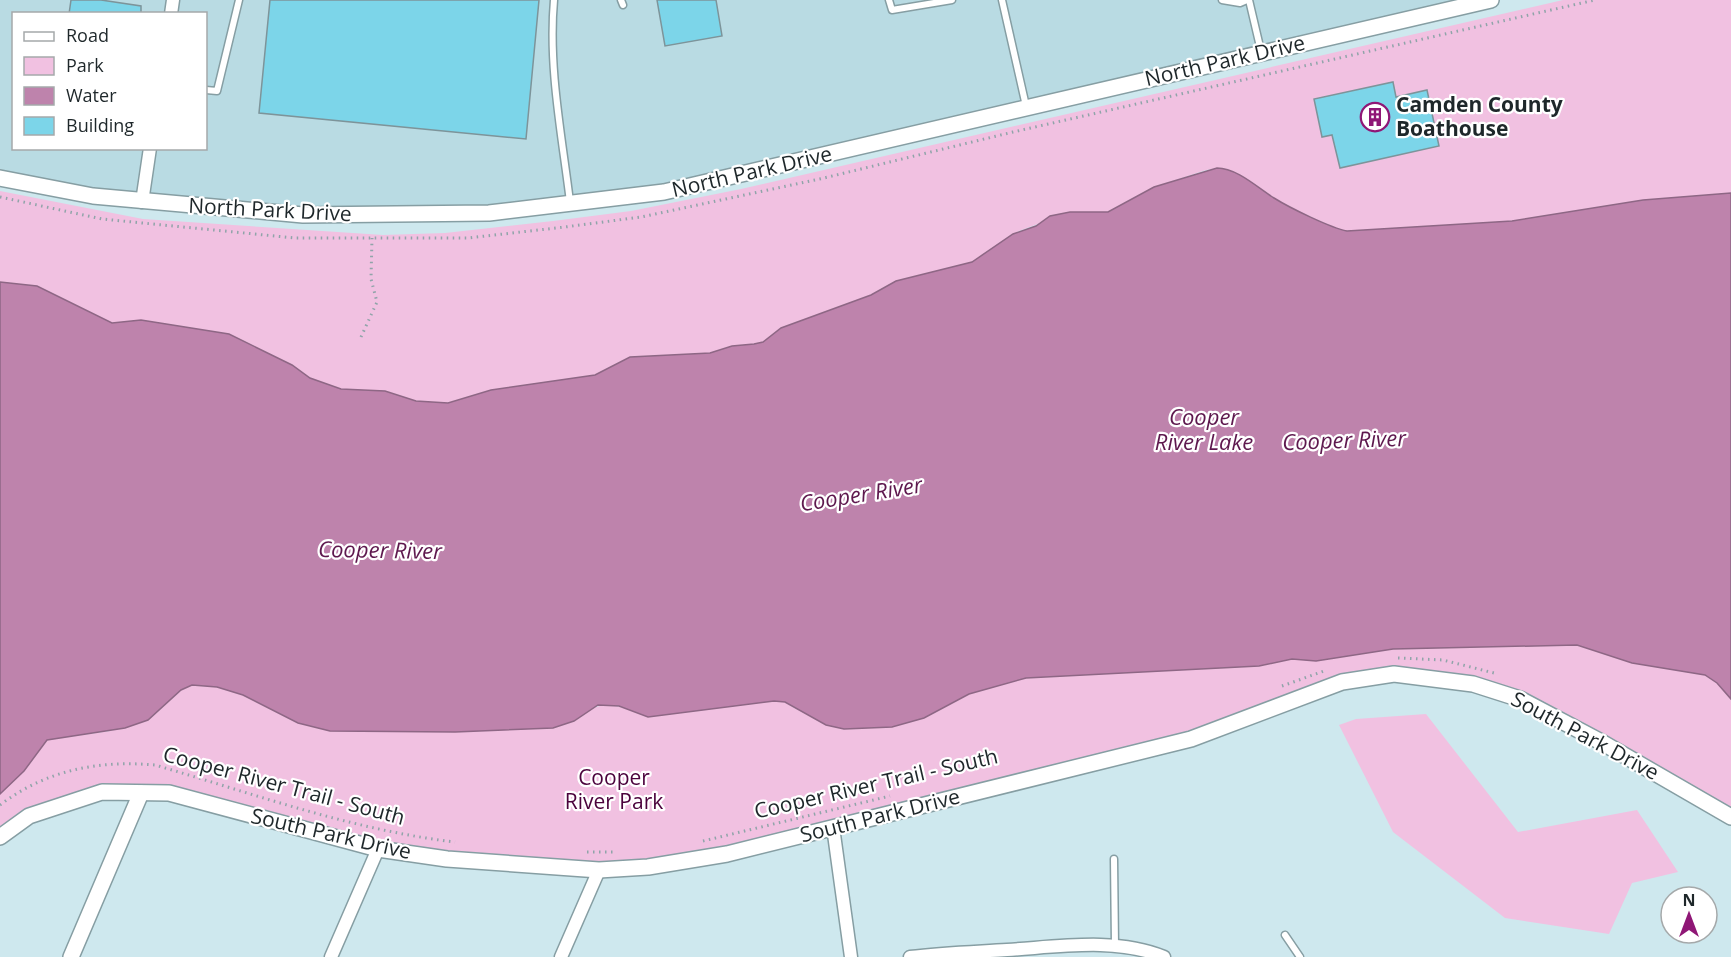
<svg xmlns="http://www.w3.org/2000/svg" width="1731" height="957" font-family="'Open Sans',sans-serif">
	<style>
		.built { fill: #b9dbe3; fill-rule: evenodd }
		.green { fill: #f1c1e1 }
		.water { fill: #be83ac; stroke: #8e6785; stroke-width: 1.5 }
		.building { fill: #7cd5e9; stroke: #7d949a; stroke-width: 1.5 }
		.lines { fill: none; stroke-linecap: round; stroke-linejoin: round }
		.service-casing { stroke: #869ea3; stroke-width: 9 }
		.minor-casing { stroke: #869ea3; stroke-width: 15 }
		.tertiary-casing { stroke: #869ea3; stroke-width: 18 }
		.path { stroke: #90a4a9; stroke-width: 3; stroke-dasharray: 1.5 4.5; stroke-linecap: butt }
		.service { stroke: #fff; stroke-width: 6 }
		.minor { stroke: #fff; stroke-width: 12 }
		.tertiary { stroke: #fff; stroke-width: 15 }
		.labels { text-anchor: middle; stroke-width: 4.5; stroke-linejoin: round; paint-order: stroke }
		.street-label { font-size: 21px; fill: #1e272a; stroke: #fff }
		.poi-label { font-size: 21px; font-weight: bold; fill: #1e272a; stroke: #fff; text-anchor: start }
		.park-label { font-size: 21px; fill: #4b023c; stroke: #fff }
		.water-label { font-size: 22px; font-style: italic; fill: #5e184e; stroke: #fff }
	</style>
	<rect width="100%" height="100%" fill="#cee8ee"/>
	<path class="built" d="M0 0H1491L664 192 570 203 303 215 0 178ZM14 14H206V148H14Z"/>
	<g class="green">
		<polygon points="1563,0 1731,0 1731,193 1643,200 1512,221 1347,231 1335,228 1289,207 1235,174 1222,168 1206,170 1155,187 1108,212 1070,212 1019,231 972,262 896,281 871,295 781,328 763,342 754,344 732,346 710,353 630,357 595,375 491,390 448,403 416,401 385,391 341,389 310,378 292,365 229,334 141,320 112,323 37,286 0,282 0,191 143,219 383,235 445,233 553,221 631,211 741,189"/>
		<polygon points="1577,645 1705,675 1717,683 1731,699 1731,817 1520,699 1430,676 1342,682 1191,739 648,867 447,859 169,793 83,798 0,837 0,794 24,771 47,740 110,731 153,716 187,685 217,687 243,695 298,723 383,732 455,732 574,721 590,709 606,704 634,710 648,717 774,701 785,702 796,709 924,718 969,694 1026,678 1259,666 1292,659 1316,661 1393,649"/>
		<polygon points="1426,714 1518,832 1637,810 1678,872 1632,883 1609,934 1505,918 1393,832 1339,725 1356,719"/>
	</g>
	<path class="water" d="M1217 168C1237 168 1258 188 1274 198 1290 208 1331 228 1347 231L1512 221 1643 200 1731 193V699L1717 683 1705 675 1632 663 1577 645 1393 649 1316 661 1292 659 1259 666 1026 678 969 694 924 718 892 727 844 729 826 725 785 702 774 701 648 717 619 706 598 705 574 721 553 728 455 732 330 731 298 723 243 695 217 687 192 685 181 690 148 720 125 728 47 740 24 771 0 794V282L37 286 112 323 141 320 229 334 292 365 310 378 341 389 385 391 416 401 448 403 491 390 595 375 630 357 710 353 732 346 754 344 763 342 781 328 871 295 896 281 972 262 1013 234 1036 226 1050 216 1070 212H1108L1154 187Z"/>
	<g class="building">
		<polygon points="71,0 101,0 141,6 141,14 69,14"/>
		<polygon points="270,0 539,0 526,139 259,113"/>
		<polygon points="657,0 716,0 722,36 665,46"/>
		<polygon points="1393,82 1396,97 1427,90 1439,146 1340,168 1332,135 1322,137 1314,99"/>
	</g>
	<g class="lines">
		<g class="service-casing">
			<g id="service">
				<path d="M554 0C548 67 562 136 570 202"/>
				<polyline points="621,0 623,5"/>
				<polyline points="889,0 892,10 952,0"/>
				<polyline points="1002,0 1026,106"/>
				<polyline points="1222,0 1240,3 1247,0"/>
				<polyline points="1249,0 1261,51"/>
				<polyline points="206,90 217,91 239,0"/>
				<polyline points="1114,859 1115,946"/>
				<polyline points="1285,935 1300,957"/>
			</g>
		</g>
		<g class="minor-casing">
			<g id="minor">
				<polyline points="171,14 173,0"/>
				<polyline points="142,202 150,148"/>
				<polyline points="833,827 851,957"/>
				<polyline points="331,957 378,849"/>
				<polyline points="561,957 599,870"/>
				<path d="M910 957C942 953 975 952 1007 950 1057 947 1116 937 1164 957"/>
			</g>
		</g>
		<g class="tertiary-casing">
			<g id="tertiary">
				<polyline points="0,178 93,196 303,215 489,213 664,192 1491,0"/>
				<polyline points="0,837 29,816 102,792 169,793 378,849 447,859 599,870 648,867 727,854 1191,739 1342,682 1394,674 1473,684 1520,699 1603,743 1731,817"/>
				<polyline points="71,957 141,793"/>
			</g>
		</g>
		<g class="path">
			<polyline points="0,197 102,219 295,238 468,238 565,227 641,217 824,178 1013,132 1595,0"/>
			<polyline points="361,337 377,302 371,279 372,238"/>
			<polyline points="1398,658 1443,660 1498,674"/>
			<polyline points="1282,686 1327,670"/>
			<path d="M0 805C46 770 99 760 155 765 255 794 352 830 455 842"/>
			<polyline points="703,841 890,796"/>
			<polyline points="587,852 614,852"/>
		</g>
		<use href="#service" class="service"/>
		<use href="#minor" class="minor"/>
		<use href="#tertiary" class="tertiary"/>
	</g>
	<defs>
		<g id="building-ring" transform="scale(1.5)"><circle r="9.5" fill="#fff" stroke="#8f1776" stroke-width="1.5"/><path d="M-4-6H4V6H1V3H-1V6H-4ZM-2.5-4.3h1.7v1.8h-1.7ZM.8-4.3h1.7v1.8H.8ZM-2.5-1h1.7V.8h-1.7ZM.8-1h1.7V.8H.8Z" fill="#8f1776"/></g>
	</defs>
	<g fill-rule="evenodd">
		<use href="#building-ring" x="1375" y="117"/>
	</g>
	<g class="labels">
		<g class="street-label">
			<text transform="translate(1225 61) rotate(-13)" y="7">North Park Drive</text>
			<text transform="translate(752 172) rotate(-13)" y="7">North Park Drive</text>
			<text transform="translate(270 210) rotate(3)" y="7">North Park Drive</text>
			<text transform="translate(1585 736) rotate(28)" y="7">South Park Drive</text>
			<text transform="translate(876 784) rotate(-13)" y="7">Cooper River Trail - South</text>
			<text transform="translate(284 786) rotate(15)" y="7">Cooper River Trail - South</text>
			<text transform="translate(880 816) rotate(-14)" y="7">South Park Drive</text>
			<text transform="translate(331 834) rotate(13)" y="7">South Park Drive</text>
		</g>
		<g class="poi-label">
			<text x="1396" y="112">Camden County<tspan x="1396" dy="24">Boathouse</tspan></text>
		</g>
		<g class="park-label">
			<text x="614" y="785">Cooper<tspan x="614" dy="24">River Park</tspan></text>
		</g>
		<g class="water-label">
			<text x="1204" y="425">Cooper<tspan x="1204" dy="25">River Lake</tspan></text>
			<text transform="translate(1344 440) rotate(-2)" y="8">Cooper River</text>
			<text transform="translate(861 494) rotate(-9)" y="8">Cooper River</text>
			<text transform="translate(380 550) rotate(1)" y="8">Cooper River</text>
		</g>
	</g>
	<rect x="12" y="12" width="195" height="138" fill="#ffffff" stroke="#a5a9aa" stroke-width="1.5"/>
	<rect x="24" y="32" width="30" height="9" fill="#ffffff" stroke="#a5a9aa" stroke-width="1.5"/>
	<text x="66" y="42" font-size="18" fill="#1e272a">Road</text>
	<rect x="24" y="57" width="30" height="18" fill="#f1c1e1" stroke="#a5a9aa" stroke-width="1.5"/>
	<text x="66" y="72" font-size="18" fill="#1e272a">Park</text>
	<rect x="24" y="87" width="30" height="18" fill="#be83ac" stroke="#a5a9aa" stroke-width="1.5"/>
	<text x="66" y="102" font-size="18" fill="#1e272a">Water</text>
	<rect x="24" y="117" width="30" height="18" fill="#7cd5e9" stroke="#a5a9aa" stroke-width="1.5"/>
	<text x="66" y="132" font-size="18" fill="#1e272a">Building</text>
	<g transform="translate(1689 915)"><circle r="28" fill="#ffffff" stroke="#a5a9aa" stroke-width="1.5"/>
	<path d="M0-4.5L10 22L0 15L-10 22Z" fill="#8f1776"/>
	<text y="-9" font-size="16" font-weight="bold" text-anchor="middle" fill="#1e272a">N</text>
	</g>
</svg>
